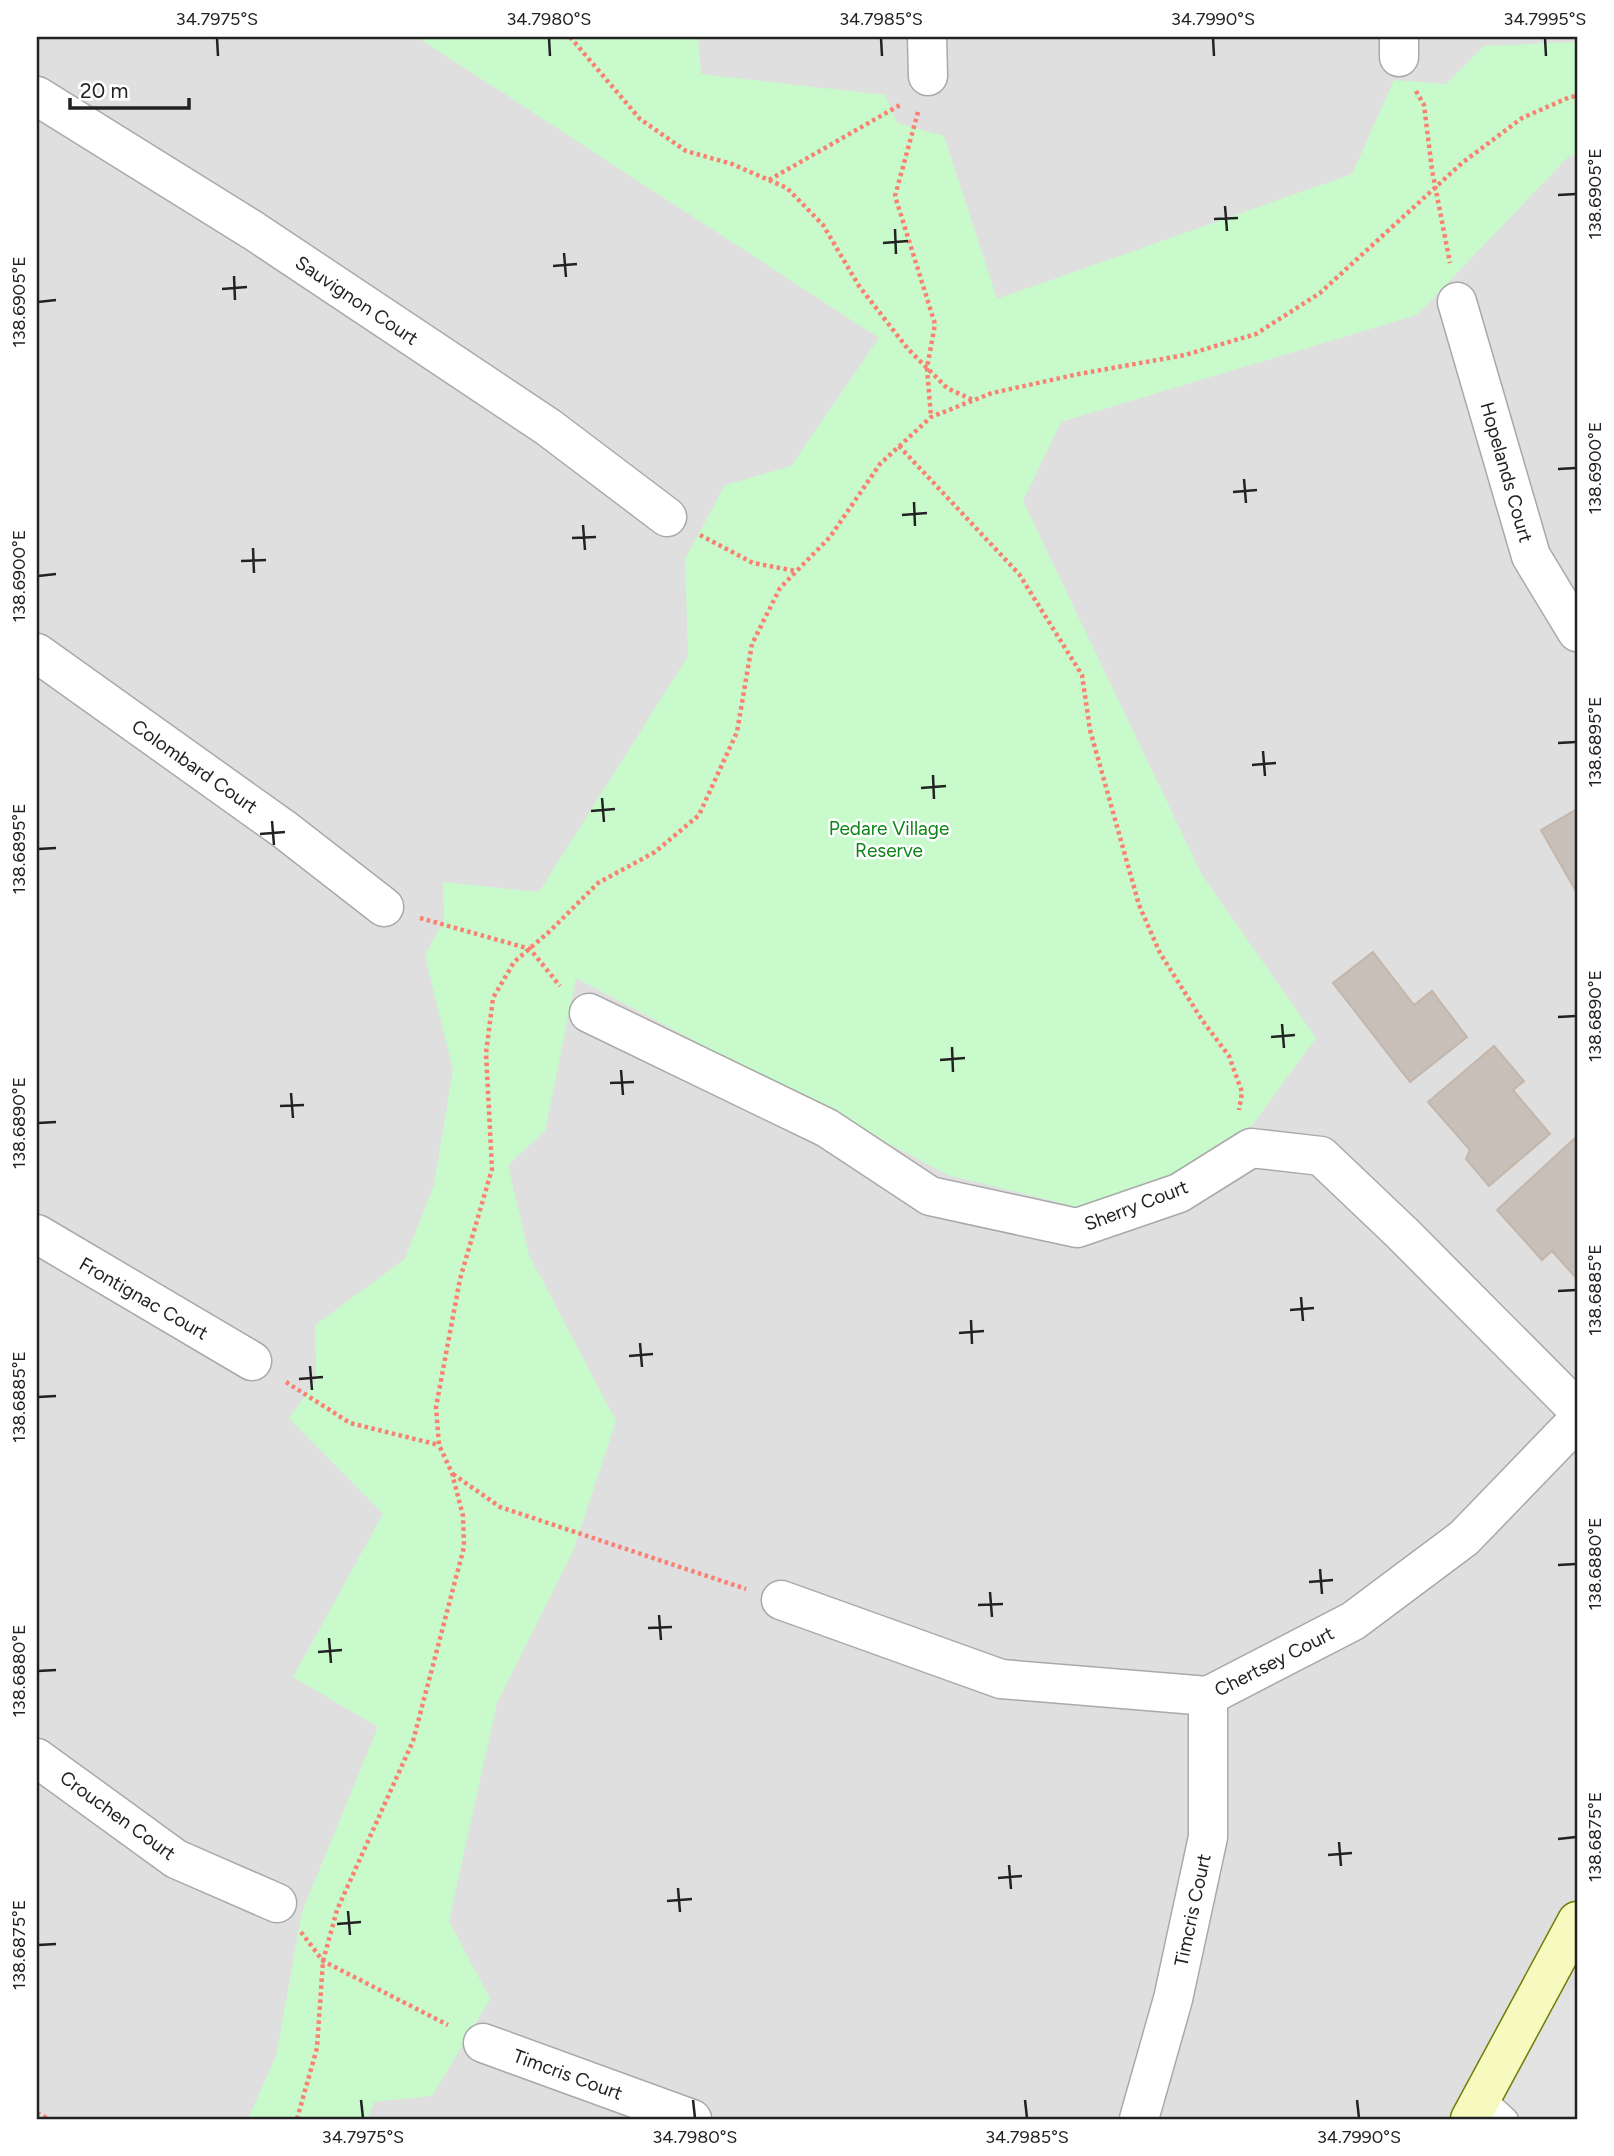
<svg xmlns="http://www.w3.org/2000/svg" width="1614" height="2156" font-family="Figtree,sans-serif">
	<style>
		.residential { fill: #e0dfdf }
		.park { fill: #c8facc }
		.parking { fill: #e2e2e2 }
		.building { fill: #c7bfb8; stroke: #c4b6ab; stroke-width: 2 }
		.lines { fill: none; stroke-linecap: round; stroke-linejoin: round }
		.lane-casing { stroke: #a9a9a9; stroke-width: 24 }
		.street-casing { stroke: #a9a9a9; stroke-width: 41 }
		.secondary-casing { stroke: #707d05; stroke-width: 41 }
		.path { stroke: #fa8072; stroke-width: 4.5; stroke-dasharray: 3.5 3.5; stroke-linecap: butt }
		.lane { stroke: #fff; stroke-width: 21 }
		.street { stroke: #fff; stroke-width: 38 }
		.secondary { stroke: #f7fabf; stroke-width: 38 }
		.ticks { fill: none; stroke: #222; stroke-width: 2.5 }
		.labels { text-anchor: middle; stroke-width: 5; stroke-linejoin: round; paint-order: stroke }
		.street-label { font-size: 19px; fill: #222; stroke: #fff }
		.park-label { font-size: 19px; fill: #0c8416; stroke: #fff }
		.neatline { fill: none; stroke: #222; stroke-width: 2.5 }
		.ticks-label { font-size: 18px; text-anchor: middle; fill: #222 }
	</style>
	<rect width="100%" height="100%" fill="#f2efe9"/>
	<rect class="residential" x="37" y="37" width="1540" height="2082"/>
	<polygon class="park" points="417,37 698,37 701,74 885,95 897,123 944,136 997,299 1352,174 1394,80 1446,84 1484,46 1577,42 1577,155 1567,158 1417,315 1061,422 1023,501 1202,875 1316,1038 1253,1124 1165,1185 1077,1207 948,1175 576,978 545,1131 508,1165 529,1255 616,1421 573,1551 497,1703 449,1921 490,1999 432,2096 374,2102 367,2119 248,2119 276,2056 302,1912 378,1727 293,1677 383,1514 289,1418 316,1380 315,1325 405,1259 434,1185 453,1070 425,956 444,919 443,882 539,892 688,656 685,559 725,485 791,466 879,338"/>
	<polygon class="parking" points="1577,1984 1577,2119 1474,2119 1532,2004"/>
	<g class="building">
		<polygon points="1577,809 1577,893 1541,830"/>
		<polygon points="1373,952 1414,1005 1432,991 1467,1037 1410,1082 1333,983"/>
		<polygon points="1494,1046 1524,1081 1513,1090 1550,1134 1489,1186 1466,1159 1470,1150 1428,1102"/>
		<polygon points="1577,1136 1577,1279 1552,1251 1542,1260 1497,1210"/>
	</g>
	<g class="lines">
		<g class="lane-casing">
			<polyline id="lane" points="1482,2096 1507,2119"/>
		</g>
		<g class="street-casing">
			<g id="street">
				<polyline points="927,37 928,76"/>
				<polyline points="1399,37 1399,57"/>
				<polyline points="37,96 254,231 548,427 667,517"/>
				<polyline points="1457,302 1531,556 1577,632"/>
				<polyline points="37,653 285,830 384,907"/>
				<polyline points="589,1013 827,1128 930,1196 1077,1228 1179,1193 1251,1148 1321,1156 1402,1233 1577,1409"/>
				<polyline points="37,1234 252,1361"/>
				<polyline points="781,1600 1001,1679 1208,1696 1353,1621 1464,1538 1577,1421"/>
				<polyline points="37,1758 176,1859 277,1903"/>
				<polyline points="483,2043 692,2119"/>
				<polyline points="1139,2119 1173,1999 1208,1837 1208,1696"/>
			</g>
		</g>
		<g class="secondary-casing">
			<polyline id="secondary" points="1470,2119 1577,1921"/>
		</g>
		<g class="path">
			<polyline points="570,37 640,119 686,151 732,164 787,188 823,225 859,286 908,349 947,388 973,400"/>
			<polyline points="1416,91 1424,105 1432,170 1450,263"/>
			<polyline points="918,112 895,196 935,324 927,368 931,417"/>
			<polyline points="769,180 900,105"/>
			<polyline points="899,446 1019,574 1082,675 1090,730 1139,905 1160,953 1202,1020 1229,1056 1242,1092 1239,1110"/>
			<polyline points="700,535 753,563 796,571"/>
			<polyline points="420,918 530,949 560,986"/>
			<polyline points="286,1382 350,1423 439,1445"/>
			<polyline points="453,1474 500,1507 746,1589"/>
			<polyline points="301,1932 323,1961 448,2025"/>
			<polyline points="37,2113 49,2119"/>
			<polyline points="297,2119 317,2048 323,1961 337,1910 413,1741 464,1547 463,1516 452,1473 439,1445 436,1407 460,1279 492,1169 486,1053 493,998 514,962 550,931 598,883 655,852 699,815 737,732 752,644 780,588 830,537 880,464 931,417 992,393 1079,374 1185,355 1256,334 1320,293 1462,163 1522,118 1570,97 1577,96"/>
		</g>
		<use href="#lane" class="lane"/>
		<use href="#street" class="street"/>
		<use href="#secondary" class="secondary"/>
	</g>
	<path class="ticks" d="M217 38 218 56M549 38 550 56M881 38 882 56M1213 38 1214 56M1545 38 1546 56M1558 195 1576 194M1225 206 1227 231M1214 219 1238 218M895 229 896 254M883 243 908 241M564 253 566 277M553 266 577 264M234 276 235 300M222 289 247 287M38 302 56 300M1558 469 1576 468M1244 479 1246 503M1233 492 1257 490M914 502 915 526M902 515 927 513M583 525 585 550M572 538 596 537M253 548 254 573M241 561 266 560M38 576 56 574M1558 743 1576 742M1263 751 1265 776M1252 765 1276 763M933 775 934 799M921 788 946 786M602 798 604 822M591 811 615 809M272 821 274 845M260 834 285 832M38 849 56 848M1558 1017 1576 1016M1282 1024 1284 1048M1271 1037 1295 1035M952 1047 953 1072M940 1060 965 1058M621 1070 623 1095M610 1083 634 1082M291 1093 293 1118M280 1106 304 1105M38 1123 56 1122M1558 1291 1576 1290M1301 1297 1303 1321M1290 1310 1314 1308M971 1320 972 1344M959 1333 984 1331M640 1343 642 1367M629 1356 653 1354M310 1366 312 1390M299 1379 323 1377M38 1397 56 1396M1558 1565 1576 1564M1320 1569 1322 1594M1309 1582 1333 1580M990 1592 992 1617M978 1605 1003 1604M659 1615 661 1640M648 1628 672 1627M329 1638 331 1663M318 1652 342 1650M38 1671 56 1670M1558 1839 1576 1837M1339 1842 1341 1866M1328 1855 1352 1853M1009 1865 1011 1889M998 1878 1022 1876M678 1888 680 1912M667 1901 692 1899M348 1911 350 1935M337 1924 361 1922M38 1945 56 1944M361 2100 363 2118M693 2100 695 2118M1025 2100 1027 2118M1357 2100 1359 2118"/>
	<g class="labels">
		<g class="street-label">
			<text transform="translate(357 300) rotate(34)" y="7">Sauvignon Court</text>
			<text transform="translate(1507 472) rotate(74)" y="7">Hopelands Court</text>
			<text transform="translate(195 766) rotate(35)" y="7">Colombard Court</text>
			<text transform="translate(1136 1205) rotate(-21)" y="7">Sherry Court</text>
			<text transform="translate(144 1298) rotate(30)" y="7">Frontignac Court</text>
			<text transform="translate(1274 1661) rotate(-27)" y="7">Chertsey Court</text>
			<text transform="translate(118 1815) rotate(36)" y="7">Crouchen Court</text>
			<text transform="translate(1192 1910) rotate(-78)" y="7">Timcris Court</text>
			<text transform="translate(568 2074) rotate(20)" y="7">Timcris Court</text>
		</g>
		<g class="park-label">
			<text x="889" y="835">Pedare Village<tspan x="889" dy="22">Reserve</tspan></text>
		</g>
	</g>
	<rect width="1614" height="2156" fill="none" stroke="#ffffff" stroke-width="77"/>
	<path d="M70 98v10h119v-10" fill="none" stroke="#222222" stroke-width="3.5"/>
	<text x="80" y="98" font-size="21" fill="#222222" stroke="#ffffff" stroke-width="5" paint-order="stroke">20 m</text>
	<rect x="38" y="38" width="1538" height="2080" class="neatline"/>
	<g class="ticks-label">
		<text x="217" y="25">34.7975°S</text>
		<text x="549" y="25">34.7980°S</text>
		<text x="881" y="25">34.7985°S</text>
		<text x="1213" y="25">34.7990°S</text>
		<text x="1545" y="25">34.7995°S</text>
		<text transform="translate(1595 194) rotate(-90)" y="6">138.6905°E</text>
		<text transform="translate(19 302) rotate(-90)" y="6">138.6905°E</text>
		<text transform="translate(1595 468) rotate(-90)" y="6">138.6900°E</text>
		<text transform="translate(19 576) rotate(-90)" y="6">138.6900°E</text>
		<text transform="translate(1595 742) rotate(-90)" y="6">138.6895°E</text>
		<text transform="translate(19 849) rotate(-90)" y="6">138.6895°E</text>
		<text transform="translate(1595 1016) rotate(-90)" y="6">138.6890°E</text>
		<text transform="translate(19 1123) rotate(-90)" y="6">138.6890°E</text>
		<text transform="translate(1595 1290) rotate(-90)" y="6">138.6885°E</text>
		<text transform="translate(19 1397) rotate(-90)" y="6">138.6885°E</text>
		<text transform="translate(1595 1564) rotate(-90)" y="6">138.6880°E</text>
		<text transform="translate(19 1671) rotate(-90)" y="6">138.6880°E</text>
		<text transform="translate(1595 1837) rotate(-90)" y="6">138.6875°E</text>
		<text transform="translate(19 1945) rotate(-90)" y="6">138.6875°E</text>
		<text x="363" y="2143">34.7975°S</text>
		<text x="695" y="2143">34.7980°S</text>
		<text x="1027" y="2143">34.7985°S</text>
		<text x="1359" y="2143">34.7990°S</text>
	</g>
</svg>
